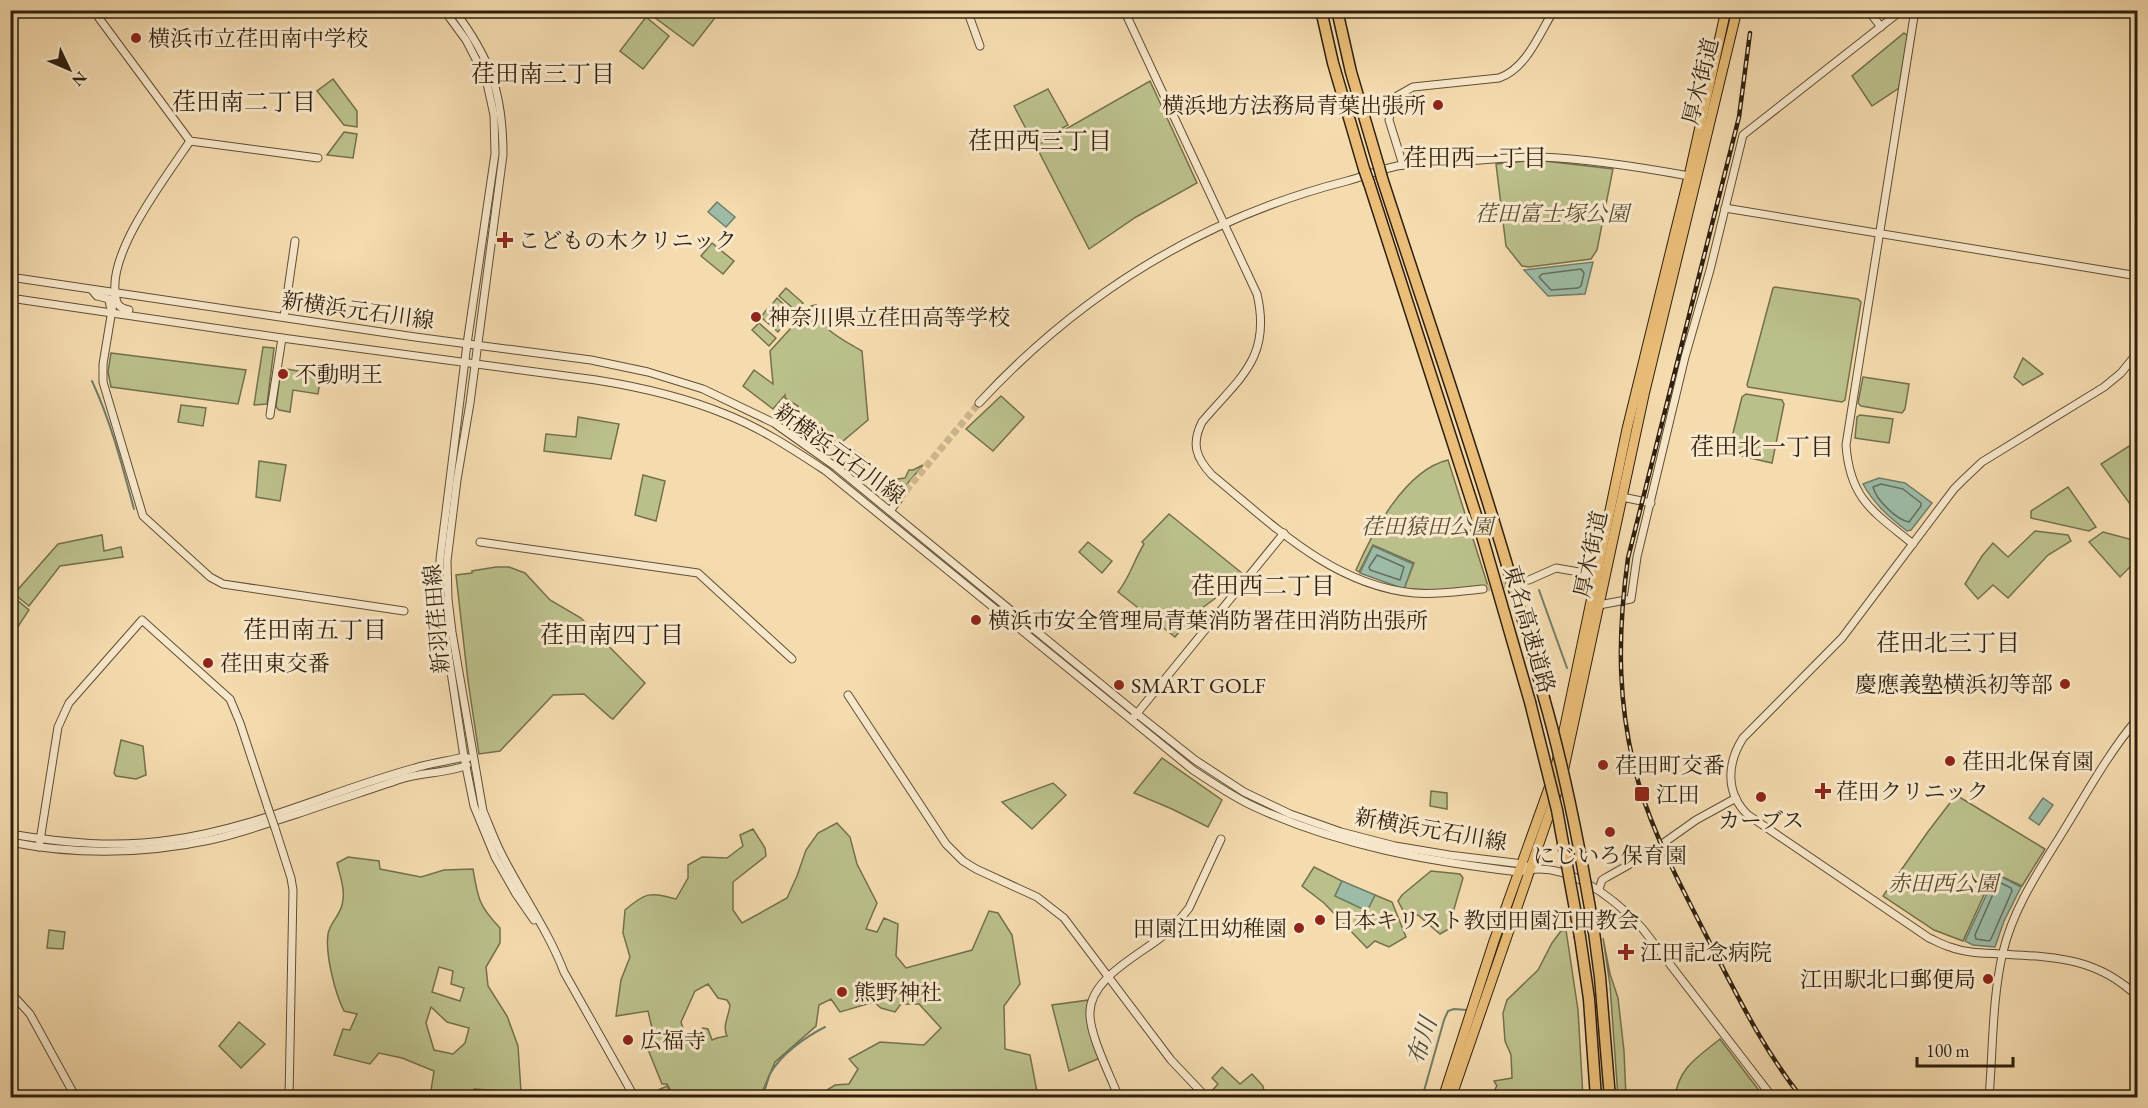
<svg xmlns="http://www.w3.org/2000/svg" width="2148" height="1108" font-family="'EB Garamond','Noto Serif JP',serif">
	<style>
		.green { fill: #bbc08b; stroke: #74704c; stroke-width: 1.5; fill-rule: evenodd }
		.water { fill: #9dbca7; stroke: #717d6a; stroke-width: 1.5 }
		.lines { fill: none; stroke-linecap: round; stroke-linejoin: round }
		.shore { stroke: #666e5a; stroke-width: 1.5 }
		.stream { stroke: #717d6a; stroke-width: 2 }
		.tertiary-tunnel { stroke: #cdb68f; stroke-width: 7; stroke-dasharray: 7 3.5; stroke-linecap: butt }
		.tertiary-casing { stroke: #604e36; stroke-width: 9 }
		.trunk-casing { stroke: #2e1f0e; stroke-width: 11 }
		.motorway-casing { stroke: #2e1f0e; stroke-width: 13 }
		.tertiary { stroke: #f8e8cb; stroke-width: 7 }
		.trunk { stroke: #eabe78; stroke-width: 9 }
		.motorway { stroke: #eabe78; stroke-width: 10 }
		.rail-casing { stroke: #2e1f0e; stroke-width: 4.5 }
		.rail { stroke: #f8e8cb; stroke-width: 2; stroke-dasharray: 7; stroke-linecap: butt }
		.tertiary-bridge-casing { stroke: #604e36; stroke-width: 9; stroke-linecap: butt }
		.motorway-bridge-casing { stroke: #2e1f0e; stroke-width: 13; stroke-linecap: butt }
		.tertiary-bridge { stroke: #f8e8cb; stroke-width: 7 }
		.motorway-bridge { stroke: #eabe78; stroke-width: 10 }
		.poi-dot { fill: #8f2418; stroke: #f8e8cb; stroke-width: 2 }
		.labels { text-anchor: middle; stroke-width: 6; stroke-linejoin: round; paint-order: stroke }
		.poi-label { font-size: 22px; fill: #2e1f0e; stroke: #f8e8cb; text-anchor: start }
		.street-label { font-size: 22px; fill: #2e1f0e; stroke: #f8e8cb }
		.park-label { font-size: 22px; font-style: italic; fill: #584f34; stroke: #f8e8cb }
		.neighbourhood-label { font-size: 24px; fill: #2e1f0e; stroke: #f8e8cb }
		.water-label { font-size: 24px; font-style: italic; fill: #4f4e3c; stroke: #f8e8cb }
	</style>
	<rect width="100%" height="100%" fill="#f5dcaf"/>
	<filter id="stains"><feTurbulence type="fractalNoise" baseFrequency=".00333" numOctaves="4"/><feColorMatrix values="0 0 0 0 .2 0 0 0 0 .09 0 0 0 0 .02 0 0 0 .5 -.17"/></filter>
	<radialGradient id="worn" r=".72"><stop offset=".6" stop-color="#630" stop-opacity="0"/><stop offset="1" stop-color="#630" stop-opacity=".3"/></radialGradient>
	<g class="green">
		<polygon points="646,11 677,11 687,18 693,11 714,11 718,14 693,46"/>
		<polygon points="646,17 669,36 643,69 620,51"/>
		<polygon points="1904,33 1908,36 1899,88 1872,106 1852,76"/>
		<polygon points="333,79 357,111 357,127 344,125 317,91"/>
		<polygon points="1150,81 1197,183 1136,217 1089,249 1036,146"/>
		<polygon points="1048,89 1068,125 1034,144 1014,106"/>
		<polygon points="344,132 357,134 353,158 327,155"/>
		<polygon points="1536,160 1613,169 1597,250 1591,259 1529,267 1522,266 1506,246 1496,164"/>
		<polygon points="712,243 734,261 723,274 701,256"/>
		<polygon points="1775,287 1858,299 1861,302 1845,400 1842,402 1748,387 1747,385 1773,288"/>
		<polygon points="786,288 803,303 796,311 779,296"/>
		<polygon points="777,298 794,314 787,322 770,307"/>
		<path d="M816 305C817 329 844 340 862 351L868 420 842 442 864 457 863 467 825 439 796 421 800 417 816 426 796 410 798 406 785 398V395L773 409 743 386 754 370 773 384 770 351 811 306Z"/>
		<polygon points="767,309 784,324 778,332 761,317"/>
		<polygon points="759,323 776,338 769,346 752,330"/>
		<polygon points="263,347 274,348 267,404 254,405"/>
		<polygon points="111,353 246,370 238,404 111,387 108,372"/>
		<polygon points="2023,358 2043,374 2023,385 2014,377"/>
		<polygon points="281,368 321,375 318,394 293,390 290,412 279,410 276,407"/>
		<polygon points="1863,377 1909,384 1905,409 1902,413 1861,406 1858,403"/>
		<polygon points="1746,394 1782,400 1784,404 1772,463 1728,453 1742,397"/>
		<polygon points="1001,396 1024,417 993,451 966,429"/>
		<polygon points="181,405 206,408 203,426 178,422"/>
		<polygon points="1860,415 1893,419 1889,443 1855,438 1857,417"/>
		<polygon points="578,417 619,424 611,459 544,451 546,434 576,437"/>
		<polygon points="2137,441 2137,499 2130,504 2101,464"/>
		<path d="M1448 460 1488 586 1440 590 1404 589 1414 563 1373 545 1359 572 1356 570C1372 533 1405 470 1448 460Z"/>
		<polygon points="259,461 286,465 280,501 256,497"/>
		<polygon points="923,465 897,496 884,496 884,481 905,478 909,470 913,470"/>
		<polygon points="643,475 665,481 656,521 635,515"/>
		<polygon points="2068,487 2096,527 2089,531 2031,518 2031,511"/>
		<path d="M1169 514 1243 574 1226 593 1224 592 1194 614 1175 637 1118 592C1130 577 1134 560 1144 544L1142 542Z"/>
		<polygon points="2035,531 2068,535 2071,541 2048,555 2008,598 1993,585 1978,599 1965,584 1982,556 1993,543 2008,557"/>
		<polygon points="2103,532 2137,541 2136,561 2120,577 2089,542"/>
		<polygon points="102,535 104,551 121,547 123,557 60,566 29,606 14,594 58,544"/>
		<polygon points="1088,542 1112,561 1102,573 1079,552"/>
		<polygon points="496,567 509,567 525,573 550,600 581,618 645,683 613,719 611,718 584,694 553,695 500,751 479,754 468,681 456,575 472,573 472,571"/>
		<polygon points="11,595 29,610 11,637"/>
		<polygon points="121,740 143,746 146,775 136,779 116,776 114,773"/>
		<polygon points="1162,758 1222,800 1208,827 1172,809 1134,793"/>
		<polygon points="1053,783 1066,795 1032,829 1002,802"/>
		<polygon points="1431,791 1447,793 1447,809 1430,806"/>
		<polygon points="1956,795 2045,849 2022,886 1994,873 1963,941 1934,930 1883,896 1927,833"/>
		<path d="M837 823 850 837 857 864 877 903 866 929 877 932 884 918 898 924 896 956 906 968 972 950 989 911 998 913 1012 935 1020 984 1004 1006 1005 1049 1030 1055 1038 1097 962 1098C946 1089 942 1096 929 1098 920 1098 913 1095 904 1096L903 1098 816 1097 835 1085 849 1084 858 1069 849 1059 880 1042 924 1045 941 1028 919 1004H901L895 1012 881 1008 874 1002 840 1012 831 999 819 1005 816 1026 775 1062 760 1097H745L744 1096 743 1098 643 1097 667 1086 671 1093H675L671 1091 667 1084H662L645 1042 654 1037 648 1011 616 1016 621 980 630 957 623 933 625 910C646 892 649 892 676 899L688 878V865L702 857 727 858 743 846 740 835 753 829 765 848 766 856 733 882V910L742 923 787 898 797 876 806 850 818 833ZM708 984 718 998 727 1000 730 1005C729 1016 722 1026 727 1036L717 1038 712 1040 708 1029 703 1028 686 1038 681 1022 695 991Z"/>
		<path d="M348 857 379 861 380 869 421 877 444 870 473 869C478 899 479 906 500 928V943L486 967 488 986 507 1016 518 1046 521 1092 474 1089 471 1097H430L434 1071 402 1058 379 1053 370 1064 334 1055 343 1029 350 1030 357 1014 344 1011C335 993 325 954 328 934 330 923 340 915 342 905 346 891 340 876 337 863ZM439 967 453 971 451 984 464 988 460 1001 432 992ZM431 1007 447 1022 469 1028 465 1043 453 1054 434 1050 426 1023Z"/>
		<polygon points="1314,867 1342,881 1335,896 1367,911 1375,895 1392,902 1406,937 1389,947 1375,941 1367,948 1324,903 1302,886"/>
		<polygon points="1431,871 1460,874 1463,878 1452,916 1452,927 1440,934 1418,915 1406,916 1398,901 1402,895"/>
		<polygon points="49,930 65,932 63,949 47,948"/>
		<polygon points="1566,930 1578,1010 1583,1097 1499,1097 1495,1089 1497,1086 1494,1081 1512,1078 1511,1055 1505,1041 1503,1013 1507,1000 1538,970 1552,943 1561,931"/>
		<polygon points="1603,938 1610,974 1618,998 1624,1051 1626,1097 1618,1097 1610,985"/>
		<path d="M1089 1000C1084 1020 1094 1039 1100 1058L1069 1071 1052 1005Z"/>
		<polygon points="239,1022 265,1044 241,1068 219,1046"/>
		<path d="M1720 1039 1764 1097H1675C1679 1067 1698 1057 1720 1039Z"/>
		<polygon points="1222,1067 1240,1084 1252,1074 1263,1086 1265,1097 1217,1097 1210,1093 1218,1084 1212,1078"/>
	</g>
	<g class="water">
		<polygon points="717,202 735,217 726,227 708,212"/>
		<polygon points="1593,262 1585,294 1548,296 1524,270"/>
		<path d="M1879 478 1905 483 1932 503 1911 530 1907 531C1889 517 1874 504 1863 484Z"/>
		<polygon points="1373,546 1413,564 1404,589 1360,573"/>
		<polygon points="2043,798 2053,805 2039,825 2029,818"/>
		<polygon points="1996,874 2021,887 2004,921 1995,947 1973,945 1965,941"/>
		<polygon points="1342,881 1375,895 1367,911 1335,896"/>
	</g>
	<g class="lines">
		<g class="shore">
			<polygon points="1581,269 1584,273 1581,286 1578,288 1551,290 1539,277 1542,274"/>
			<path d="M1881 484 1903 489 1921 503V506L1909 522C1897 520 1876 500 1873 487Z"/>
			<polygon points="1377,555 1404,567 1400,580 1370,570 1369,567"/>
			<polygon points="2001,883 2011,888 2012,891 1991,939 1989,941 1976,939 1975,935 1997,885"/>
		</g>
		<g class="stream">
			<path d="M92 381C111 422 122 465 134 509"/>
			<polyline points="1539,590 1567,668"/>
			<path d="M762 1098C765 1090 767 1082 770 1074 780 1055 805 1037 825 1027"/>
			<polyline points="1422,1098 1444,1020 1448,1011 1454,1009 1467,1010"/>
		</g>
		<g class="tertiary-tunnel">
			<polyline points="899,499 979,403"/>
			<polyline points="1483,589 1529,580"/>
		</g>
		<g class="tertiary-casing">
			<g id="tertiary">
				<polyline points="93,10 190,141 318,158"/>
				<polyline points="444,10 466,40 486,79 494,115 495,154 467,344 440,559 440,600 464,757 474,806 495,857 516,894 534,920"/>
				<path d="M454 10C491 59 503 94 503 155L470 403 457 480 447 561 448 599 452 632 483 811C489 825 494 839 501 853 521 893 548 930 564 972L635 1098"/>
				<polyline points="967,10 980,46"/>
				<path d="M1124 10 1257 294C1272 358 1239 378 1202 422 1191 444 1196 458 1212 475 1273 525 1332 585 1414 593 1438 595 1460 591 1483 589"/>
				<polyline points="1868,10 1881,27"/>
				<path d="M1403 165 1389 120 1391 107 1397 96 1413 87 1499 78C1527 68 1539 34 1554 10"/>
				<polyline points="1725,208 2138,276"/>
				<polyline points="10,277 415,337 591,360 648,372 703,389 774,423 836,467 1141,717 1195,760 1244,792 1290,814 1341,832 1395,846 1449,855 1523,864 1526,866"/>
				<polyline points="92,290 97,296 109,299 110,306"/>
				<polyline points="115,292 103,364 103,382 143,516 210,577 223,584 404,611"/>
				<path d="M10 298 282 338 596 380C640 387 684 397 725 414 761 428 794 450 826 471L1193 770C1213 783 1233 797 1255 807 1339 846 1428 861 1519 872 1564 858 1613 897 1642 928L1773 1098"/>
				<path d="M129 310C117 308 116 302 115 291 111 248 166 177 190 141"/>
				<polyline points="284,317 295,241"/>
				<path d="M2138 352 2121 373 2104 387 1982 462 1963 480 1954 489 1842 638 1743 738C1727 763 1725 793 1748 815L1929 938C1936 941 1943 945 1950 947 1966 953 1983 953 2000 954 2055 957 2097 957 2138 997"/>
				<path d="M979 403C1080 294 1202 218 1347 181 1366 176 1385 167 1404 165 1425 163 1446 162 1467 161 1491 159 1516 157 1540 157 1590 159 1640 167 1689 176"/>
				<polyline points="270,415 282,338"/>
				<polyline points="1622,497 1651,503"/>
				<polyline points="890,511 899,499"/>
				<polyline points="480,542 698,573 792,659"/>
				<path d="M1913 544C1874 512 1850 500 1846 445L1915 10"/>
				<polyline points="1529,580 1556,568 1596,575"/>
				<polyline points="1599,605 1631,599 1637,557 1685,357 1710,270 1743,135 1902,10"/>
				<polyline points="848,695 946,844 963,861 976,869 1037,897 1064,918 1171,1060 1207,1098"/>
				<polyline points="1134,717 1284,533"/>
				<polyline points="275,828 291,878 293,890 289,1098"/>
				<path d="M10 834C64 843 116 848 170 840 255 829 333 790 415 768 431 763 448 761 464 757L468 758"/>
				<path d="M10 842C76 855 144 854 210 840 239 834 268 823 297 814 331 802 366 791 401 779 421 772 450 773 467 765"/>
				<polyline points="39,847 58,727 69,703 142,620 230,699 240,723 268,808"/>
				<polyline points="1599,889 1602,880 1607,877 1648,854 1696,820 1736,798"/>
				<polyline points="10,992 30,1014 76,1098"/>
				<path d="M1119 1098C1110 1075 1091 1038 1090 1016 1087 979 1140 955 1164 935 1174 927 1182 917 1189 908L1221 839"/>
				<path d="M1989 1098C1993 1050 1992 998 2003 952 2014 905 2043 865 2067 825 2089 789 2110 751 2138 718"/>
			</g>
		</g>
		<g class="trunk-casing">
			<g id="trunk">
				<polyline points="1443,1098 1494,941 1554,774 1561,745 1627,429 1689,176 1726,10"/>
				<polyline points="1451,1098 1562,777 1644,395 1737,10"/>
			</g>
		</g>
		<g class="motorway-casing">
			<g id="motorway">
				<polyline points="1321,10 1333,63 1364,169"/>
				<polyline points="1337,10 1351,72 1379,167"/>
				<path d="M1382 178C1438 351 1499 522 1544 698"/>
				<polyline points="1369,183 1476,515 1530,702"/>
				<polyline points="1594,932 1600,977 1610,1098"/>
				<polyline points="1580,937 1589,999 1596,1098"/>
			</g>
		</g>
		<use href="#tertiary" class="tertiary"/>
		<use href="#trunk" class="trunk"/>
		<use href="#motorway" class="motorway"/>
		<g class="rail-casing">
			<path id="rail" d="M1750 33 1739 117 1628 558C1617 637 1617 710 1640 788 1657 844 1687 897 1713 949 1740 1001 1765 1052 1802 1098"/>
		</g>
		<use href="#rail" class="rail"/>
		<g class="tertiary-bridge-casing">
			<polyline id="tertiary-bridge" points="268,808 275,828"/>
		</g>
		<g class="motorway-bridge-casing">
			<g id="motorway-bridge">
				<polyline points="1379,167 1382,178"/>
				<polyline points="1364,169 1369,183"/>
				<path d="M1544 698C1566 775 1581 853 1594 932"/>
				<polyline points="1530,702 1557,810 1580,937"/>
			</g>
		</g>
		<use href="#tertiary-bridge" class="tertiary-bridge"/>
		<use href="#motorway-bridge" class="motorway-bridge"/>
	</g>
	<g class="poi-dot">
		<circle cx="136" cy="38" r="6"/>
		<circle cx="1438" cy="105" r="6"/>
		<path d="M502 231h6v6h6v6h-6v6h-6v-6h-6v-6h6z"/>
		<circle cx="756" cy="317" r="6"/>
		<circle cx="283" cy="374" r="6"/>
		<circle cx="976" cy="620" r="6"/>
		<circle cx="208" cy="663" r="6"/>
		<circle cx="2065" cy="684" r="6"/>
		<circle cx="1119" cy="685" r="6"/>
		<circle cx="1950" cy="761" r="6"/>
		<circle cx="1603" cy="765" r="6"/>
		<path d="M1820 782h6v6h6v6h-6v6h-6v-6h-6v-6h6z"/>
		<rect x="1634" y="786" width="16" height="16" rx="3"/>
		<circle cx="1761" cy="797" r="6"/>
		<circle cx="1610" cy="832" r="6"/>
		<circle cx="1320" cy="920" r="6"/>
		<circle cx="1299" cy="928" r="6"/>
		<path d="M1623 943h6v6h6v6h-6v6h-6v-6h-6v-6h6z"/>
		<circle cx="1988" cy="979" r="6"/>
		<circle cx="842" cy="992" r="6"/>
		<circle cx="628" cy="1040" r="6"/>
	</g>
	<g class="labels">
		<g class="poi-label">
			<text x="148" y="46">横浜市立荏田南中学校</text>
			<text x="1426" y="113" text-anchor="end">横浜地方法務局青葉出張所</text>
			<text x="518" y="248">こどもの木クリニック</text>
			<text x="768" y="325">神奈川県立荏田高等学校</text>
			<text x="295" y="382">不動明王</text>
			<text x="988" y="628">横浜市安全管理局青葉消防署荏田消防出張所</text>
			<text x="220" y="671">荏田東交番</text>
			<text x="2053" y="692" text-anchor="end">慶應義塾横浜初等部</text>
			<text x="1131" y="693">SMART GOLF</text>
			<text x="1962" y="769">荏田北保育園</text>
			<text x="1615" y="773">荏田町交番</text>
			<text x="1836" y="799">荏田クリニック</text>
			<text x="1656" y="802">江田</text>
			<text x="1761" y="828" text-anchor="middle">カーブス</text>
			<text x="1610" y="863" text-anchor="middle">にじいろ保育園</text>
			<text x="1332" y="928">日本キリスト教団田園江田教会</text>
			<text x="1287" y="936" text-anchor="end">田園江田幼稚園</text>
			<text x="1640" y="960">江田記念病院</text>
			<text x="1976" y="987" text-anchor="end">江田駅北口郵便局</text>
			<text x="854" y="1000">熊野神社</text>
			<text x="640" y="1048">広福寺</text>
		</g>
		<g class="street-label">
			<text transform="translate(1700 81) rotate(-76)" y="8">厚木街道</text>
			<text transform="translate(358 310) rotate(8)" y="8">新横浜元石川線</text>
			<text transform="translate(840 453) rotate(36)" y="8">新横浜元石川線</text>
			<text transform="translate(1590 554) rotate(-78)" y="8">厚木街道</text>
			<text transform="translate(436 619) rotate(-95)" y="8">新羽荏田線</text>
			<text transform="translate(1530 629) rotate(74)" y="8">東名高速道路</text>
			<text transform="translate(1431 829) rotate(10)" y="8">新横浜元石川線</text>
		</g>
		<g class="park-label">
			<text x="1552" y="221">荏田富士塚公園</text>
			<text x="1427" y="534">荏田猿田公園</text>
			<text x="1943" y="891">赤田西公園</text>
		</g>
		<g class="neighbourhood-label">
			<text x="543" y="82">荏田南三丁目</text>
			<text x="244" y="110">荏田南二丁目</text>
			<text x="1040" y="149">荏田西三丁目</text>
			<text x="1475" y="166">荏田西一丁目</text>
			<text x="1762" y="455">荏田北一丁目</text>
			<text x="1263" y="594">荏田西二丁目</text>
			<text x="315" y="638">荏田南五丁目</text>
			<text x="612" y="643">荏田南四丁目</text>
			<text x="1948" y="651">荏田北三丁目</text>
		</g>
		<g class="water-label">
			<text transform="translate(1422 1041) rotate(-72)" y="8">布川</text>
		</g>
	</g>
	<rect width="2148" height="1108" fill="none" stroke="#f5dcaf" stroke-width="36"/>
	<rect x="12" y="12" width="2124" height="1084" fill="none" stroke="#2e1f0e" stroke-width="3"/>
	<rect x="18" y="18" width="2112" height="1072" fill="none" stroke="#2e1f0e" stroke-width="1.5"/>
	<g transform="translate(69 69) rotate(134)" stroke="#f8e8cb" stroke-width="4.5" paint-order="stroke">
	<path d="M0-4.5L10 22L0 15L-10 22Z" fill="#2e1f0e"/>
	<text y="-9" font-size="16" font-weight="bold" text-anchor="middle" fill="#2e1f0e">N</text>
	</g>
	<path d="M1917 1057v9h96v-9" fill="none" stroke="#2e1f0e" stroke-width="3"/>
	<text x="1926" y="1057" font-size="18" fill="#2e1f0e" stroke="#f8e8cb" stroke-width="4.5" paint-order="stroke">100 m</text>
	<rect width="100%" height="100%" filter="url(#stains)"/>
	<rect width="100%" height="100%" fill="url(#worn)"/>
</svg>
